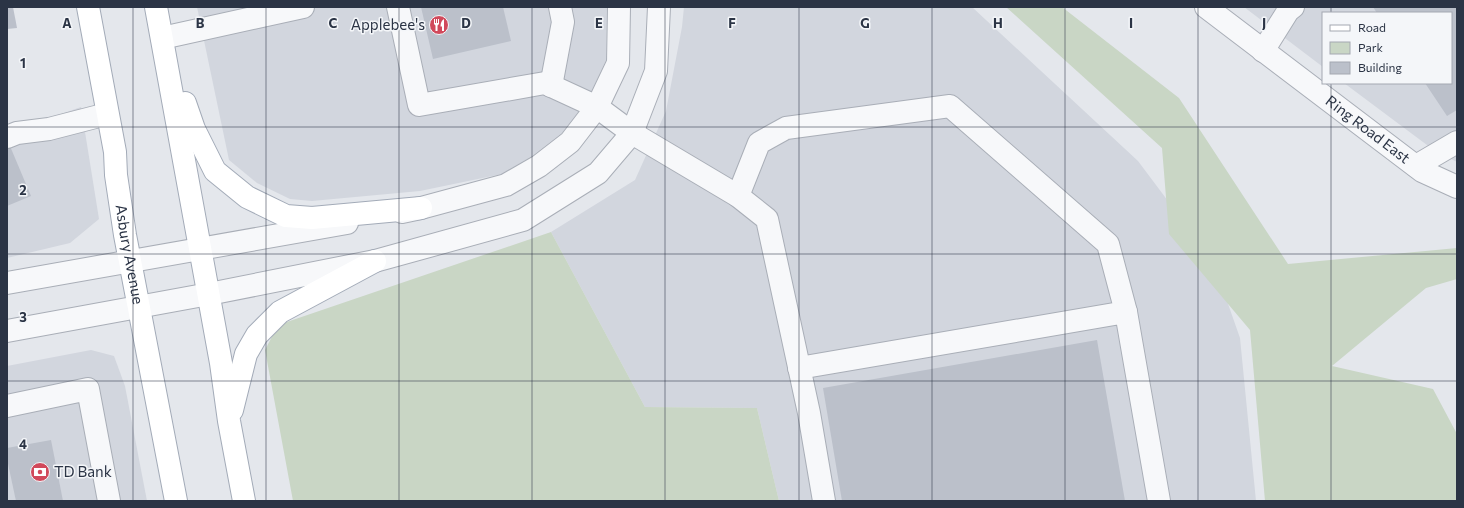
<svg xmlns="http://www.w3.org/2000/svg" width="1464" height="508" font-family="Commissioner,sans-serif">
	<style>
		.built { fill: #d2d6de }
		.green { fill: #c9d6c5 }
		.building { fill: #bbc0ca }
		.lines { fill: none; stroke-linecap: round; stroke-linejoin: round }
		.minor-casing { stroke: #a9aeb7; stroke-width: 24 }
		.major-casing { stroke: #a3abb8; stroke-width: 24 }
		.minor { stroke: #f7f8fa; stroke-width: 22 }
		.major { stroke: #fff; stroke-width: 22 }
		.grid { fill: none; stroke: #2b3445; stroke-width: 1; stroke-opacity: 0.55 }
		.labels { text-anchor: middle; stroke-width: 3; stroke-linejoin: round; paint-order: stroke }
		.poi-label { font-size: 15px; fill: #2b3445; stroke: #f4f6f9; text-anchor: end }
		.street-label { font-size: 15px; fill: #2b3445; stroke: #f4f6f9 }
		.grid-label { font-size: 13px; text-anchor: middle; font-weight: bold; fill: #2b3445; stroke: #f4f6f9; stroke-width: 3; stroke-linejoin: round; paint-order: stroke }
	</style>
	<rect width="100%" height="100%" fill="#e4e7ec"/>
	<g class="built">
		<polygon points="197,7 607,7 606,60 587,101 562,133 532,156 502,174 420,191 312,201 290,199 257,183 229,160"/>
		<polygon points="684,7 972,7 1138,161 1213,261 1240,338 1256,501 779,501 757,408 645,407 551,232 635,180 666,111 682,27"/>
		<polygon points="1244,7 1457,7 1457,162 1435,151 1344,83 1451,83 1451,13 1323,13 1323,67"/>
		<polygon points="81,107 99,219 70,243 7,258 7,133"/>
		<polygon points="91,350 114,356 125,386 147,501 7,501 7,366"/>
	</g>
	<g class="green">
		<polygon points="1006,7 1062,7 1179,98 1288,264 1457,248 1457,279 1426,288 1332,366 1433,389 1457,434 1457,501 1265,501 1250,330 1169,234 1162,148"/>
		<polygon points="551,232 645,407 757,408 779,501 293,501 265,350 278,325"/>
	</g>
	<g class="building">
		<polygon points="7,7 13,7 17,28 7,29"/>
		<polygon points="421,7 503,7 511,41 433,59"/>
		<polygon points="1373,7 1457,7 1457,110 1447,116 1425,83 1451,83 1451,13 1377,13"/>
		<polygon points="7,139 31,196 7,206"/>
		<polygon points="1097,340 1125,501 842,501 823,388"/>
		<polygon points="51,440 63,501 16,501 7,459 7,448"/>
	</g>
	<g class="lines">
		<g class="minor-casing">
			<g id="minor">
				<polyline points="398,7 419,105 545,83 597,107 632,133 738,196 767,219 809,413 824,501"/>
				<path id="s1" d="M1206 7 1422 171 1457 187"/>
				<polyline points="162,38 303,7"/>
				<polyline points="1263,51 1288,11 1293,7"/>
				<polyline points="551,86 563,22 560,7"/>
				<polyline points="7,137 17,133 49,129 107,114"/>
				<polyline points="1416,166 1457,142"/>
				<polyline points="738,196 759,143 786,128 950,106 1108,244 1126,312"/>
				<polyline points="402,212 421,208 506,185 539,166 570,142 597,107 618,63 619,7"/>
				<polyline points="7,283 347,223"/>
				<polyline points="7,331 209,294 375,261 523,220 598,173 632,133 656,71 659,7"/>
				<polyline points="799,368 1126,312 1159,501"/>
				<polyline points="7,406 88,389 109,501"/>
			</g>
		</g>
		<g class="major-casing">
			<g id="major">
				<path id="s2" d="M88 7 115 152 116 175 125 235 176 501"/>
				<polyline points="156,7 221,363 229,421 244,501"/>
				<polyline points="185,103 194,129 215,171 247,197 286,216 312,218 421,208"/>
				<polyline points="232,410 246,354 257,335 280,312 375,261"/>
			</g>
		</g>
		<use href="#minor" class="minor"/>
		<use href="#major" class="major"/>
	</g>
	<path class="grid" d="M133 7V501M266 7V501M399 7V501M532 7V501M665 7V501M799 7V501M932 7V501M1065 7V501M1198 7V501M1331 7V13M1331 83V501M7 127H1457M7 254H1457M7 381H1457"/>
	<defs>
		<g id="restaurant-disc" transform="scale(1)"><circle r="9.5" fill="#d1495b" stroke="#f4f6f9"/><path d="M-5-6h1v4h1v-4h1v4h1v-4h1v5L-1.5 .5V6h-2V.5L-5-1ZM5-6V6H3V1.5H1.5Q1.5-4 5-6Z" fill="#fff"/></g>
		<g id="bank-disc" transform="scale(1)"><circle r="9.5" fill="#d1495b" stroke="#f4f6f9"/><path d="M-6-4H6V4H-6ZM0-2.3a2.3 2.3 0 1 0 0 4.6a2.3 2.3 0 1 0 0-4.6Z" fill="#fff"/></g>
	</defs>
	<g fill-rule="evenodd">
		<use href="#restaurant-disc" x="439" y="25"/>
		<use href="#bank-disc" x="40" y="472"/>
	</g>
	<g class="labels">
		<g class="poi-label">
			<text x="425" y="30">Applebee's</text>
			<text x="54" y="477" text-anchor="start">TD Bank</text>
		</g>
		<g class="street-label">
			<text dy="5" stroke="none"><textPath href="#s1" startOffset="203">Ring Road East</textPath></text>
			<text dy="5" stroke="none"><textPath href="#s2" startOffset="251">Asbury Avenue</textPath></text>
		</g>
	</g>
	<g class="grid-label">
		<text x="67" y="28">A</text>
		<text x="200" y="28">B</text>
		<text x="333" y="28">C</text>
		<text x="466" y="28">D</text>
		<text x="599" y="28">E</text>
		<text x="732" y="28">F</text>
		<text x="865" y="28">G</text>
		<text x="998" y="28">H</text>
		<text x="1131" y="28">I</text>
		<text x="1264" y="28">J</text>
		<text x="23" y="68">1</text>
		<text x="23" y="195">2</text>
		<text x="23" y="322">3</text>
		<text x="23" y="449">4</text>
	</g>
	<rect width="1464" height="508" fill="none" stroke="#2b3445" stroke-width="16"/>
	<rect x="1322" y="12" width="130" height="72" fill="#f4f6f9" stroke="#a4a8b1"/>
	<rect x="1330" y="25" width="20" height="6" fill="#ffffff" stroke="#a4a8b1"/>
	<text x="1358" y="32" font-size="12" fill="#2b3445">Road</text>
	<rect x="1330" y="42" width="20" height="12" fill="#c9d6c5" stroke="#a4a8b1"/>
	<text x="1358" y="52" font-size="12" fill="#2b3445">Park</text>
	<rect x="1330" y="62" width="20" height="12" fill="#bbc0ca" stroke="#a4a8b1"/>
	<text x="1358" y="72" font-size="12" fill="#2b3445">Building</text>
</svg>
